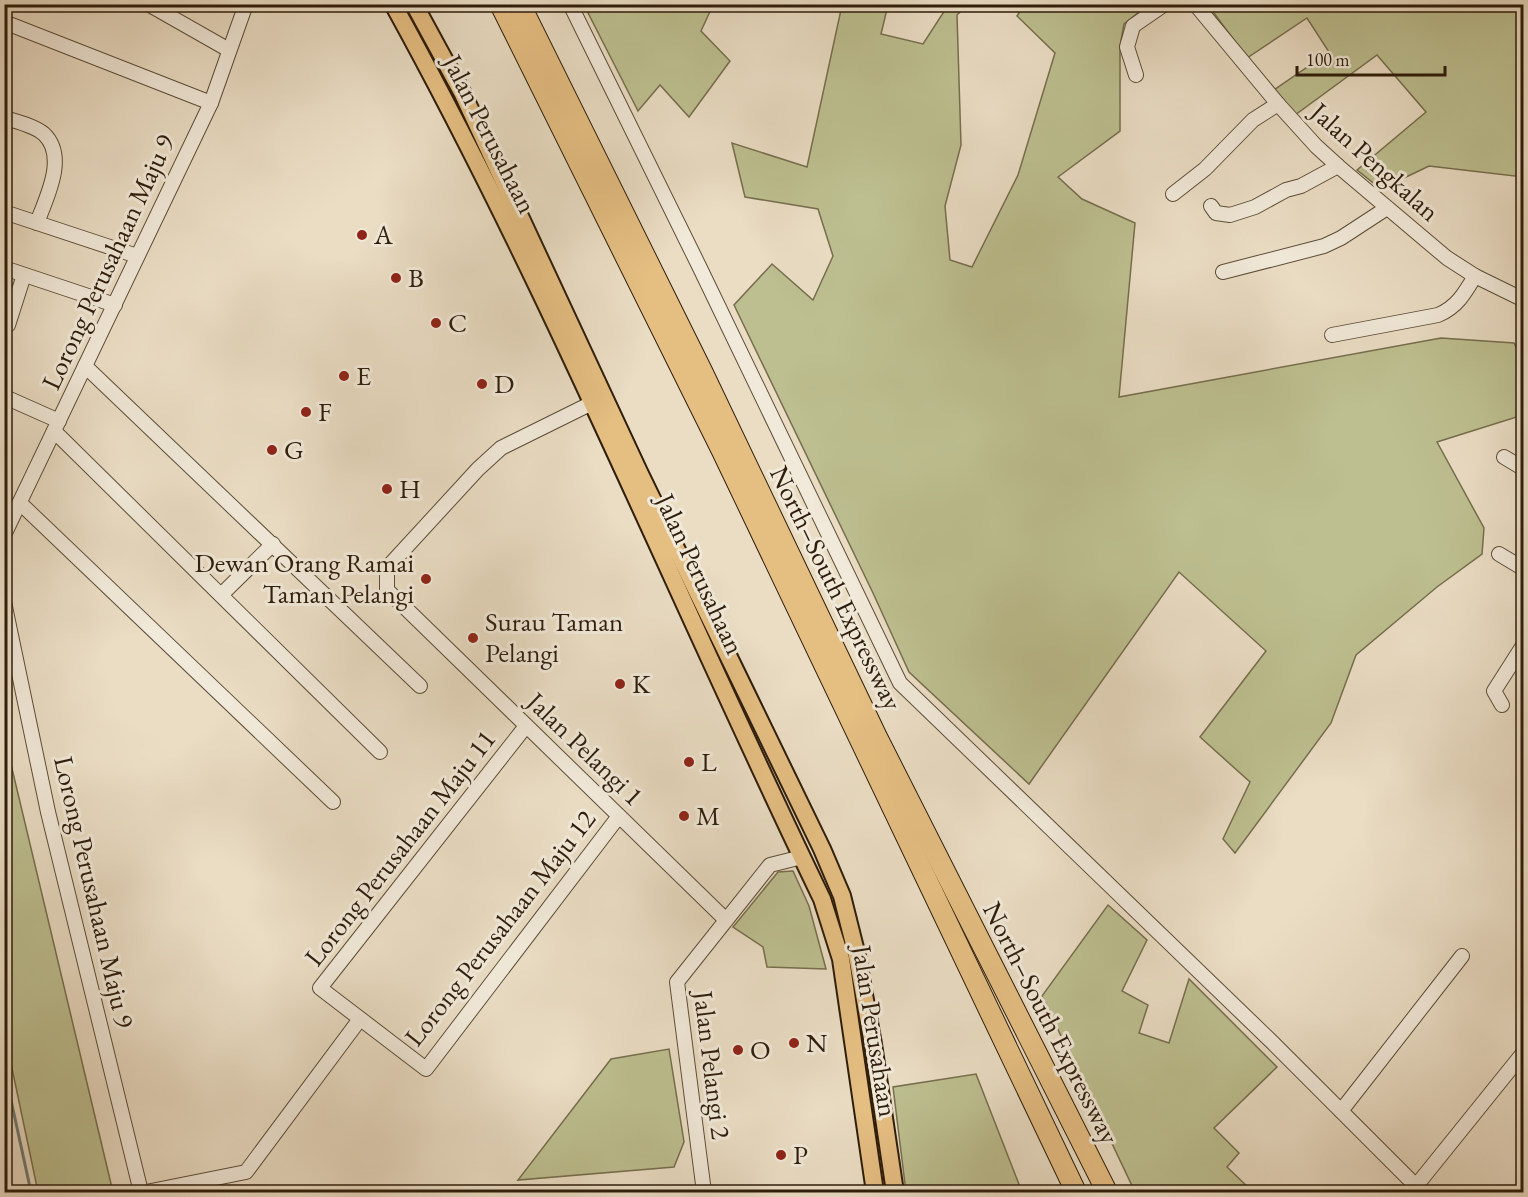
<svg xmlns="http://www.w3.org/2000/svg" width="1528" height="1197" font-family="'EB Garamond',serif">
	<style>
		.green { fill: #bdbf90; stroke: #766e4e; stroke-width: 1.5 }
		.lines { fill: none; stroke-linecap: round; stroke-linejoin: round }
		.stream { stroke: #6f7b76; stroke-width: 3 }
		.minor-casing { stroke: #5d4d39; stroke-width: 16 }
		.major-casing { stroke: #2e1d0b; stroke-width: 20 }
		.highway-casing { stroke: #2e1d0b; stroke-width: 22 }
		.minor { stroke: #f1e9d9; stroke-width: 14 }
		.major { stroke: #e5be82; stroke-width: 16 }
		.highway { stroke: #e5be82; stroke-width: 20 }
		.poi-dot { fill: #8f2418; stroke: #f1e9d9; stroke-width: 2 }
		.labels { text-anchor: middle; stroke-width: 6; stroke-linejoin: round; paint-order: stroke }
		.street-label { font-size: 27px; fill: #2e1d0b; stroke: #f1e9d9 }
		.poi-label { font-size: 27px; fill: #2e1d0b; stroke: #f1e9d9; text-anchor: start }
	</style>
	<rect width="100%" height="100%" fill="#eaddc4"/>
	<filter id="stains"><feTurbulence type="fractalNoise" baseFrequency=".00333" numOctaves="4"/><feColorMatrix values="0 0 0 0 .2 0 0 0 0 .09 0 0 0 0 .02 0 0 0 .5 -.17"/></filter>
	<radialGradient id="worn" r=".72"><stop offset=".6" stop-color="#630" stop-opacity="0"/><stop offset="1" stop-color="#630" stop-opacity=".3"/></radialGradient>
	<g class="green">
		<polygon points="1218,4 1523,5 1523,177 1429,166 1381,189 1357,170 1426,112 1377,55 1295,115 1274,90 1329,52 1307,18 1247,58 1211,9"/>
		<polygon points="584,5 713,5 701,31 730,61 689,117 660,85 638,111"/>
		<polygon points="842,5 888,5 881,34 923,44 947,7 946,5 967,5 957,15 961,145 945,206 950,260 972,267 1018,175 1055,53 1017,16 1024,5 1148,5 1124,24 1120,46 1120,131 1058,177 1082,199 1135,223 1119,397 1441,338 1514,343 1523,361 1523,415 1437,442 1484,528 1482,554 1437,587 1356,655 1331,723 1235,853 1223,839 1250,782 1200,737 1266,651 1179,572 1029,784 909,672 873,593 734,305 772,264 813,300 833,256 818,209 745,197 732,143 807,167"/>
		<polygon points="5,738 9,756 113,1192 38,1192 5,1035"/>
		<polygon points="793,871 809,906 826,969 767,967 763,947 733,927 778,872"/>
		<polygon points="1108,905 1147,940 1122,991 1148,1005 1139,1033 1169,1043 1189,979 1277,1067 1214,1128 1239,1153 1227,1167 1252,1191 1250,1192 1135,1192 1042,996"/>
		<polygon points="669,1049 684,1142 674,1167 518,1180 611,1059"/>
		<polygon points="976,1074 1022,1192 954,1192 951,1190 949,1192 906,1192 893,1087"/>
	</g>
	<g class="lines">
		<polyline class="stream" points="4,1068 31,1192"/>
		<g class="minor-casing">
			<g id="minor">
				<polyline points="148,4 229,50"/>
				<polyline points="570,4 699,266 900,683 1272,1042 1422,1192"/>
				<polyline points="1195,4 1278,104 1316,146 1338,166 1447,258 1475,276 1524,300"/>
				<polyline points="4,22 211,103"/>
				<polyline points="1136,75 1127,47 1133,26 1165,4"/>
				<path d="M4 118C16 121 35 126 44 134 68 157 46 198 37 223"/>
				<polyline points="1173,194 1205,169 1253,120 1278,104"/>
				<polyline points="1211,206 1216,213 1230,215 1255,207 1286,190 1301,186 1338,166"/>
				<polyline points="4,212 137,256"/>
				<polyline points="4,268 115,305"/>
				<polyline points="1223,272 1324,246 1341,238 1387,208"/>
				<polyline points="8,325 24,275"/>
				<path d="M1332 335 1438 315C1457 307 1465 293 1475 276"/>
				<polyline points="85,366 420,686"/>
				<polyline points="5,397 59,421"/>
				<polyline points="594,402 501,448 478,469 387,568 387,590 726,920"/>
				<polyline points="54,431 380,752"/>
				<polyline points="1504,457 1524,469"/>
				<polyline points="20,503 333,802"/>
				<polyline points="4,535 211,103 246,4"/>
				<polyline points="1499,554 1524,569"/>
				<polyline points="221,595 273,544"/>
				<polyline points="4,602 48,812 141,1192"/>
				<polyline points="1502,705 1494,691 1524,644"/>
				<polyline points="526,726 320,988 426,1069 619,816"/>
				<polyline points="1341,1111 1462,956"/>
				<polyline points="1416,1186 1524,1052"/>
				<polyline points="146,1192 246,1172 360,1019"/>
				<polyline points="704,1192 677,982 770,865 802,857"/>
			</g>
		</g>
		<g class="major-casing">
			<g id="major">
				<path d="M393 4C553 294 678 601 822 899L841 959 875 1192"/>
				<polyline points="414,4 463,94 639,472 822,849 842,896 857,956 873,1044 895,1192"/>
			</g>
		</g>
		<g class="highway-casing">
			<g id="highway">
				<polyline points="500,4 722,451 1076,1192"/>
				<polyline points="520,4 702,371 877,737 1107,1192"/>
			</g>
		</g>
		<use href="#minor" class="minor"/>
		<use href="#major" class="major"/>
		<use href="#highway" class="highway"/>
	</g>
	<g class="poi-dot">
		<circle cx="362" cy="235" r="6"/>
		<circle cx="396" cy="278" r="6"/>
		<circle cx="436" cy="323" r="6"/>
		<circle cx="344" cy="376" r="6"/>
		<circle cx="482" cy="384" r="6"/>
		<circle cx="306" cy="412" r="6"/>
		<circle cx="272" cy="450" r="6"/>
		<circle cx="387" cy="489" r="6"/>
		<circle cx="426" cy="579" r="6"/>
		<circle cx="473" cy="638" r="6"/>
		<circle cx="620" cy="684" r="6"/>
		<circle cx="689" cy="762" r="6"/>
		<circle cx="684" cy="816" r="6"/>
		<circle cx="794" cy="1043" r="6"/>
		<circle cx="738" cy="1050" r="6"/>
		<circle cx="781" cy="1155" r="6"/>
	</g>
	<g class="labels">
		<g class="street-label">
			<text transform="translate(490 134) rotate(63)" y="9">Jalan Perusahaan</text>
			<text transform="translate(1375 162) rotate(42)" y="9">Jalan Pengkalan</text>
			<text transform="translate(108 262) rotate(-65)" y="9">Lorong Perusahaan Maju 9</text>
			<text transform="translate(700 574) rotate(65)" y="9">Jalan Perusahaan</text>
			<text transform="translate(836 588) rotate(64)" y="9">North–South Expressway</text>
			<text transform="translate(585 749) rotate(44)" y="9">Jalan Pelangi 1</text>
			<text transform="translate(400 848) rotate(-52)" y="9">Lorong Perusahaan Maju 11</text>
			<text transform="translate(94 892) rotate(77)" y="9">Lorong Perusahaan Maju 9</text>
			<text transform="translate(500 928) rotate(-52)" y="9">Lorong Perusahaan Maju 12</text>
			<text transform="translate(1051 1023) rotate(63)" y="9">North–South Expressway</text>
			<text transform="translate(875 1031) rotate(81)" y="9">Jalan Perusahaan</text>
			<text transform="translate(712 1065) rotate(83)" y="9">Jalan Pelangi 2</text>
		</g>
		<g class="poi-label">
			<text x="374" y="244">A</text>
			<text x="408" y="287">B</text>
			<text x="448" y="332">C</text>
			<text x="356" y="385">E</text>
			<text x="494" y="393">D</text>
			<text x="318" y="421">F</text>
			<text x="284" y="459">G</text>
			<text x="399" y="498">H</text>
			<text x="414" y="572" text-anchor="end">Dewan Orang Ramai<tspan x="414" dy="31">Taman Pelangi</tspan></text>
			<text x="485" y="631">Surau Taman<tspan x="485" dy="31">Pelangi</tspan></text>
			<text x="632" y="693">K</text>
			<text x="701" y="771">L</text>
			<text x="696" y="825">M</text>
			<text x="806" y="1052">N</text>
			<text x="750" y="1059">O</text>
			<text x="793" y="1164">P</text>
		</g>
	</g>
	<rect width="1528" height="1197" fill="none" stroke="#eaddc4" stroke-width="24"/>
	<rect x="6" y="6" width="1516" height="1185" fill="none" stroke="#2e1d0b" stroke-width="3"/>
	<rect x="12" y="12" width="1504" height="1173" fill="none" stroke="#2e1d0b" stroke-width="1.5"/>
	<path d="M1297 66v9h148v-9" fill="none" stroke="#2e1d0b" stroke-width="3"/>
	<text x="1306" y="66" font-size="18" fill="#2e1d0b" stroke="#f1e9d9" stroke-width="4.5" paint-order="stroke">100 m</text>
	<rect width="100%" height="100%" filter="url(#stains)"/>
	<rect width="100%" height="100%" fill="url(#worn)"/>
</svg>
